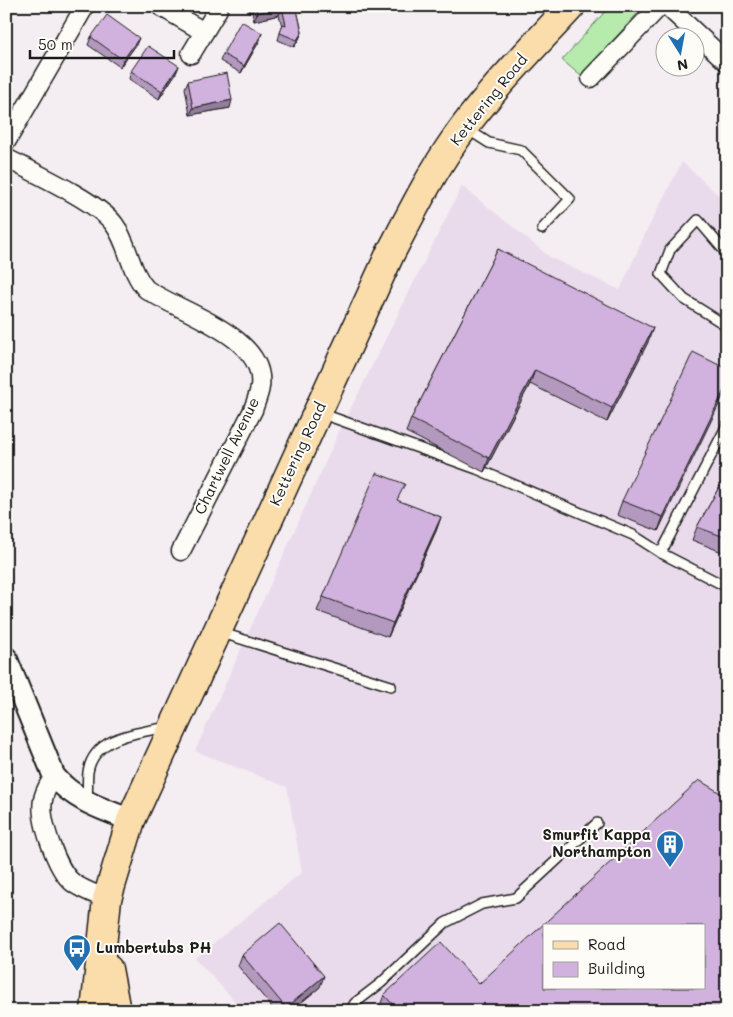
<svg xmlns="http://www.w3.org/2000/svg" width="733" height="1017" font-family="Mali,sans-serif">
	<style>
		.built { fill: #eadbec; fill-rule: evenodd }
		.green { fill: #b6ebad; stroke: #698464 }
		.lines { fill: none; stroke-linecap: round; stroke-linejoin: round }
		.service-casing { stroke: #1c1c1c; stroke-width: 12 }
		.minor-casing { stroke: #1c1c1c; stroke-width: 21 }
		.tertiary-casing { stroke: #1c1c1c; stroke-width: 25 }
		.primary-casing { stroke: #1c1c1c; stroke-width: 31 }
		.service { stroke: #fdfcf7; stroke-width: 9 }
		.minor { stroke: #fdfcf7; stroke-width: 18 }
		.tertiary { stroke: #fdfcf7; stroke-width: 21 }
		.primary { stroke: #fbddab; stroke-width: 28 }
		.wall { fill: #b499bf; stroke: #1c1c1c }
		.shaded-wall { fill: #927d9b; stroke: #1c1c1c }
		.building { fill: #d1b2de; stroke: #1c1c1c; fill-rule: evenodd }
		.labels { text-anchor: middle; stroke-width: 4; stroke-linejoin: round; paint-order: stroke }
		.street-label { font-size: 15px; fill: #1c1c1c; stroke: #fdfcf7 }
		.poi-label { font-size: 15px; font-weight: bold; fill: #1c1c1c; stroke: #fdfcf7; text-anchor: end }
	</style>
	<rect width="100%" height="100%" fill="#f4edf2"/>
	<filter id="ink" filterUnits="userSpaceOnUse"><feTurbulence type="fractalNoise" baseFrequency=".02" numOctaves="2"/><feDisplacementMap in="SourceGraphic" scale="10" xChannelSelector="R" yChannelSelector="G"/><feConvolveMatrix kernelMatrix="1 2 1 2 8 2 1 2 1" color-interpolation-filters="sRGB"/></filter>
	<g filter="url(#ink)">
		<path class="built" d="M682 162 727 203V1011H244L195 958 302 872 287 787 195 751 340 430 462 186 551 258 620 290 646 232ZM544 926H704V988H544Z"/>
		<polygon class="green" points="610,6 644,6 581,76 562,60"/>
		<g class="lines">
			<g class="service-casing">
				<g id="service">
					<polyline points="467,129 489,143 521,150 570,199 542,229"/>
					<polyline points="727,254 698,220 670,250 661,274 684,299 727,326"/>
					<polyline points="320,413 477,469 633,535 661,553 727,587"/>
					<polyline points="661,553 727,425"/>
					<polyline points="219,632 391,686"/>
					<path d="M87 800C88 791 87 781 88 772 94 735 139 733 168 727"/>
					<polyline points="350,1011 355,1003 381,983 445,923 482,904 516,898 597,823"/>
				</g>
			</g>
			<g class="minor-casing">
				<g id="minor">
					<polyline points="160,6 204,32"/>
					<polyline points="667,6 727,62"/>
					<polyline points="191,54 218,9"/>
					<polyline points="591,78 660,6"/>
					<polyline points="6,142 85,6"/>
					<path d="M6 158C33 172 98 202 114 224 129 244 129 270 146 289 179 312 267 336 260 387 259 395 255 403 253 410L181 551"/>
					<path d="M54 776C50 783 44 791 43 800 39 819 57 870 72 882 82 890 95 894 107 899"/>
				</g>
			</g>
			<g class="tertiary-casing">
				<path id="tertiary" d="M6 658 54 776C74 800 102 809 131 820"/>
			</g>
			<g class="primary-casing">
				<g id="primary">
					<polyline points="108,969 116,1011"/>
					<path d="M95 1011 107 899 131 820 390 254C410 216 429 177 454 141 488 92 531 50 571 6"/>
				</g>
			</g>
			<use href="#service" class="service"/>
			<use href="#minor" class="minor"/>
			<use href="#tertiary" class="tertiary"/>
			<use href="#primary" class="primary"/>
		</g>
		<g class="wall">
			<polygon points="248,6 296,6 302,32 299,39 294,47 278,40 282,26 279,15 254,21 252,12 249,12"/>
			<polygon points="91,37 136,45 120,67 88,45"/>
			<polygon points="260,40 241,73 220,61 223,54"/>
			<polygon points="179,66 176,73 159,99 129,79 131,71"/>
			<polygon points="188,81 230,108 190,115 185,88"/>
			<polygon points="498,249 648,342 607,422 530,384 484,472 406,432 411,419"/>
			<polygon points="727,369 658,531 617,515 622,501"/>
			<polygon points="727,473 727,554 692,540 697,527"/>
			<polygon points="398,501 441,517 436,531 388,637 317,611 323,597"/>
			<polygon points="242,955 320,987 291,1011 275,1011 238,966"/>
			<polygon points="479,984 727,1011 385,1011 380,1006 384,995"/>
		</g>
		<g class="shaded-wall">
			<polygon points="251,6 254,6 252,12 249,12"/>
			<polygon points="282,8 279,15 254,21 257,13"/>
			<polygon points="302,32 299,39 294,47 297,40"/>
			<polygon points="262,33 260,40 241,73 244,66"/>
			<polygon points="139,38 136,45 120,67 123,60"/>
			<polygon points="179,66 176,73 159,99 162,91"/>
			<polygon points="232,100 230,108 190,115 193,108"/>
			<polygon points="653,328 648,342 607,422 612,408"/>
			<polygon points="535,370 530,384 484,472 489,458"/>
			<polygon points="727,384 727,388 658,531 663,517"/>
			<polygon points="441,517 436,531 388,637 393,623"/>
			<polygon points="324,976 320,987 291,1011 285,1011 286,1008"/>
		</g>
		<g class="building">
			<polygon points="256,6 296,6 302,32 297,40 280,33 283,24 286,25 282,8 257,13"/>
			<polygon points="107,15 139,38 123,60 91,37"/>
			<polygon points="241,21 262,33 244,66 223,54"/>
			<polygon points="148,46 179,66 162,91 131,71"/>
			<polygon points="227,73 232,100 193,108 188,81"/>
			<polygon points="498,249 653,328 612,408 535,370 489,458 411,419"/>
			<polygon points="693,352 727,369 727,384 663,517 622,501"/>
			<polygon points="376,473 405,484 397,500 441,517 393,623 323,597"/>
			<polygon points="727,473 727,538 697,527"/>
			<path d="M699 780 727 797V1011H399L384 995 441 942 479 984ZM544 926H704V988H544Z"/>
			<polygon points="280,923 324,976 286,1008 242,955"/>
		</g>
	</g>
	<defs>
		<g id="building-pin" transform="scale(1.4375)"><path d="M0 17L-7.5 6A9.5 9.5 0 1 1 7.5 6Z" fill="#1f6fb2" stroke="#fdfcf7"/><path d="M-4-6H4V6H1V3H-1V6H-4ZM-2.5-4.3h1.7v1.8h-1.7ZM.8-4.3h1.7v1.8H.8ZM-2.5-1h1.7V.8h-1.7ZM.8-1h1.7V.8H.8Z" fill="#fff"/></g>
		<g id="bus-pin" transform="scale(1.4375)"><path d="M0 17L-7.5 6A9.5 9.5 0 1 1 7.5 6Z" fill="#1f6fb2" stroke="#fdfcf7"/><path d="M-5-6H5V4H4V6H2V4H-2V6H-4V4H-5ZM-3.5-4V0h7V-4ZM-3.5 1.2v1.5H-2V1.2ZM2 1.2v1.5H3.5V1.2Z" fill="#fff"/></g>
	</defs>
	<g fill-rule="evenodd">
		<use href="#building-pin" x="670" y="844"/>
		<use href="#bus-pin" x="77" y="948"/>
	</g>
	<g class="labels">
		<g class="street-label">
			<text transform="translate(489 100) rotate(-51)" y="5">Kettering Road</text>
			<text transform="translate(298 454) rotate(-65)" y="5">Kettering Road</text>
			<text transform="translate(227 456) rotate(-64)" y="5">Chartwell Avenue</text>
		</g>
		<g class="poi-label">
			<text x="651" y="840">Smurfit Kappa<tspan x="651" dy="17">Northampton</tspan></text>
			<text x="96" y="953" text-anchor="start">Lumbertubs PH</text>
		</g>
	</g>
	<rect width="733" height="1017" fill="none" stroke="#fdfcf7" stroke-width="25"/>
	<rect x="12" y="12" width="708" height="992" fill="none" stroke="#1c1c1c" stroke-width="2" filter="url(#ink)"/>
	<rect x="543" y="924" width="162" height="65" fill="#fdfcf7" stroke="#a3a29f"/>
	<rect x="553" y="941" width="25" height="8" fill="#fbddab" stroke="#a3a29f"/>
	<text x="588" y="950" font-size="15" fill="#1c1c1c">Road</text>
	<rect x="553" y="962" width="25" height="15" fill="#d1b2de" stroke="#a3a29f"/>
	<text x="588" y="974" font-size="15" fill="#1c1c1c">Building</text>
	<g transform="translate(680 52) rotate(169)"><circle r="24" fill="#fdfcf7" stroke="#a3a29f"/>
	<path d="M0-4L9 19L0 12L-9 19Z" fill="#1f6fb2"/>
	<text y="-8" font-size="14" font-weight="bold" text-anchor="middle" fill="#1c1c1c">N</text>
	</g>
	<path d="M30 50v8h144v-8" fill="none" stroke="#1c1c1c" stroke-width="2.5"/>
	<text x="38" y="50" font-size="15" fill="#1c1c1c" stroke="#fdfcf7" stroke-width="4" paint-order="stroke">50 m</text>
</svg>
